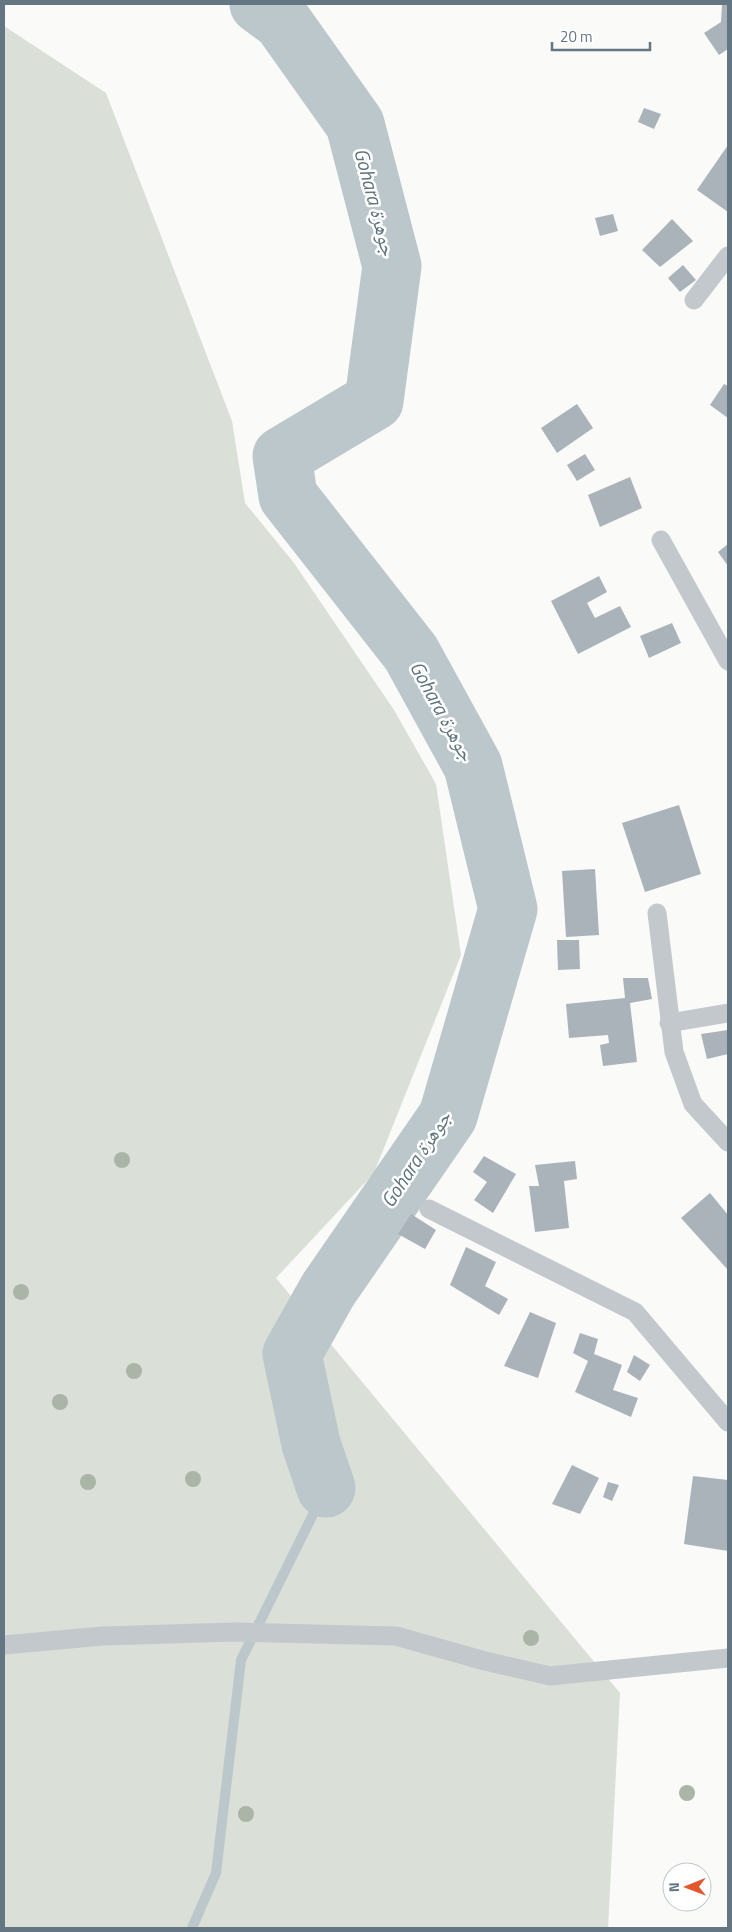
<svg xmlns="http://www.w3.org/2000/svg" width="732" height="1932" font-family="'Titillium Web','Noto Naskh Arabic',sans-serif">
	<style>
		.green { fill: #dadfd7 }
		.lines { fill: none; stroke-linecap: round; stroke-linejoin: round }
		.stream { stroke: #bbc7cb; stroke-width: 10 }
		.river { stroke: #bbc7cb; stroke-width: 59 }
		.building { fill: #aab3b9 }
		.service { stroke: #c3c8cc; stroke-width: 19 }
		.tree { fill: #aab4a7 }
		.labels { text-anchor: middle; stroke-width: 5; stroke-linejoin: round; paint-order: stroke }
		.water-label { font-size: 20px; font-style: italic; fill: #60757c; stroke: #fff }
	</style>
	<rect width="100%" height="100%" fill="#fafaf8"/>
	<polygon class="green" points="4,26 106,93 232,421 245,503 294,563 394,710 436,784 461,955 374,1173 276,1278 620,1693 608,1928 4,1928"/>
	<g class="lines">
		<polyline class="stream" points="192,1928 216,1873 241,1660 326,1488"/>
		<polyline class="river" points="259,4 282,21 355,124 392,266 374,401 282,456 288,496 411,653 473,766 508,909 448,1116 328,1290 292,1354 311,1444 326,1488"/>
	</g>
	<g class="building">
		<polygon points="722,4 728,4 728,49 719,55 704,33 721,22"/>
		<polygon points="644,108 661,114 654,129 638,122"/>
		<polygon points="728,145 728,212 697,190"/>
		<polygon points="613,214 618,231 600,236 595,218"/>
		<polygon points="672,219 693,241 660,267 642,250"/>
		<polygon points="683,265 696,280 680,292 668,278"/>
		<polygon points="724,384 728,386 728,418 710,405"/>
		<polygon points="577,404 593,428 557,453 541,428"/>
		<polygon points="585,454 595,470 577,481 567,465"/>
		<polygon points="630,477 642,508 600,527 588,495"/>
		<polygon points="728,544 728,566 718,552"/>
		<polygon points="599,576 607,592 587,603 595,618 620,606 631,627 578,654 551,601"/>
		<polygon points="672,623 681,643 649,658 640,636"/>
		<polygon points="679,805 701,874 645,892 622,823"/>
		<polygon points="595,869 599,935 566,937 562,871"/>
		<polygon points="557,940 579,940 580,969 558,970"/>
		<polygon points="623,978 648,978 652,999 630,1003 637,1062 603,1066 600,1045 609,1043 608,1035 569,1038 566,1004 625,998"/>
		<polygon points="728,1030 728,1054 707,1059 701,1034"/>
		<polygon points="484,1156 516,1174 493,1213 474,1200 487,1182 473,1172"/>
		<polygon points="575,1161 577,1179 564,1181 569,1228 535,1232 529,1186 539,1186 535,1165"/>
		<polygon points="710,1193 728,1215 728,1270 681,1218"/>
		<polygon points="411,1214 436,1230 425,1249 398,1234"/>
		<polygon points="466,1247 496,1262 485,1286 508,1299 499,1315 450,1285"/>
		<polygon points="530,1312 556,1323 538,1378 504,1366"/>
		<polygon points="580,1333 598,1339 594,1354 622,1365 613,1390 638,1398 631,1417 575,1392 588,1361 573,1353"/>
		<polygon points="634,1355 650,1365 640,1381 627,1372"/>
		<polygon points="572,1465 599,1478 580,1514 552,1504"/>
		<polygon points="693,1476 728,1480 728,1551 684,1544"/>
		<polygon points="608,1482 619,1485 612,1501 603,1497"/>
	</g>
	<g class="lines">
		<g class="service">
			<polyline points="694,300 728,256"/>
			<polyline points="661,540 728,661"/>
			<polyline points="657,913 674,1052 693,1104 728,1142"/>
			<polyline points="669,1023 728,1013"/>
			<polyline points="429,1209 635,1312 728,1422"/>
			<polyline points="4,1645 103,1636 233,1632 396,1636 485,1661 550,1676 728,1658"/>
		</g>
	</g>
	<g class="tree">
		<circle cx="122" cy="1160" r="8"/>
		<circle cx="21" cy="1292" r="8"/>
		<circle cx="134" cy="1371" r="8"/>
		<circle cx="60" cy="1402" r="8"/>
		<circle cx="193" cy="1479" r="8"/>
		<circle cx="88" cy="1482" r="8"/>
		<circle cx="531" cy="1638" r="8"/>
		<circle cx="687" cy="1793" r="8"/>
		<circle cx="246" cy="1814" r="8"/>
	</g>
	<g class="labels">
		<g class="water-label">
			<text transform="translate(375 202) rotate(75)" y="7">Gohara جوهرة</text>
			<text transform="translate(442 711) rotate(61)" y="7">Gohara جوهرة</text>
			<text transform="translate(416 1159) rotate(-57)" y="7">Gohara جوهرة</text>
		</g>
	</g>
	<rect width="732" height="1932" fill="none" stroke="#657683" stroke-width="10"/>
	<g transform="translate(687 1887) rotate(269)"><circle r="24" fill="#ffffff" stroke="#c1c8cd"/>
	<path d="M0-4L9 19L0 12L-9 19Z" fill="#e4572e"/>
	<text y="-8" font-size="14" font-weight="bold" text-anchor="middle" fill="#657683">N</text>
	</g>
	<path d="M552 42v8h98v-8" fill="none" stroke="#657683" stroke-width="2.5"/>
	<text x="560" y="42" font-size="15" fill="#657683" stroke="#ffffff" stroke-width="4" paint-order="stroke">20 m</text>
</svg>
